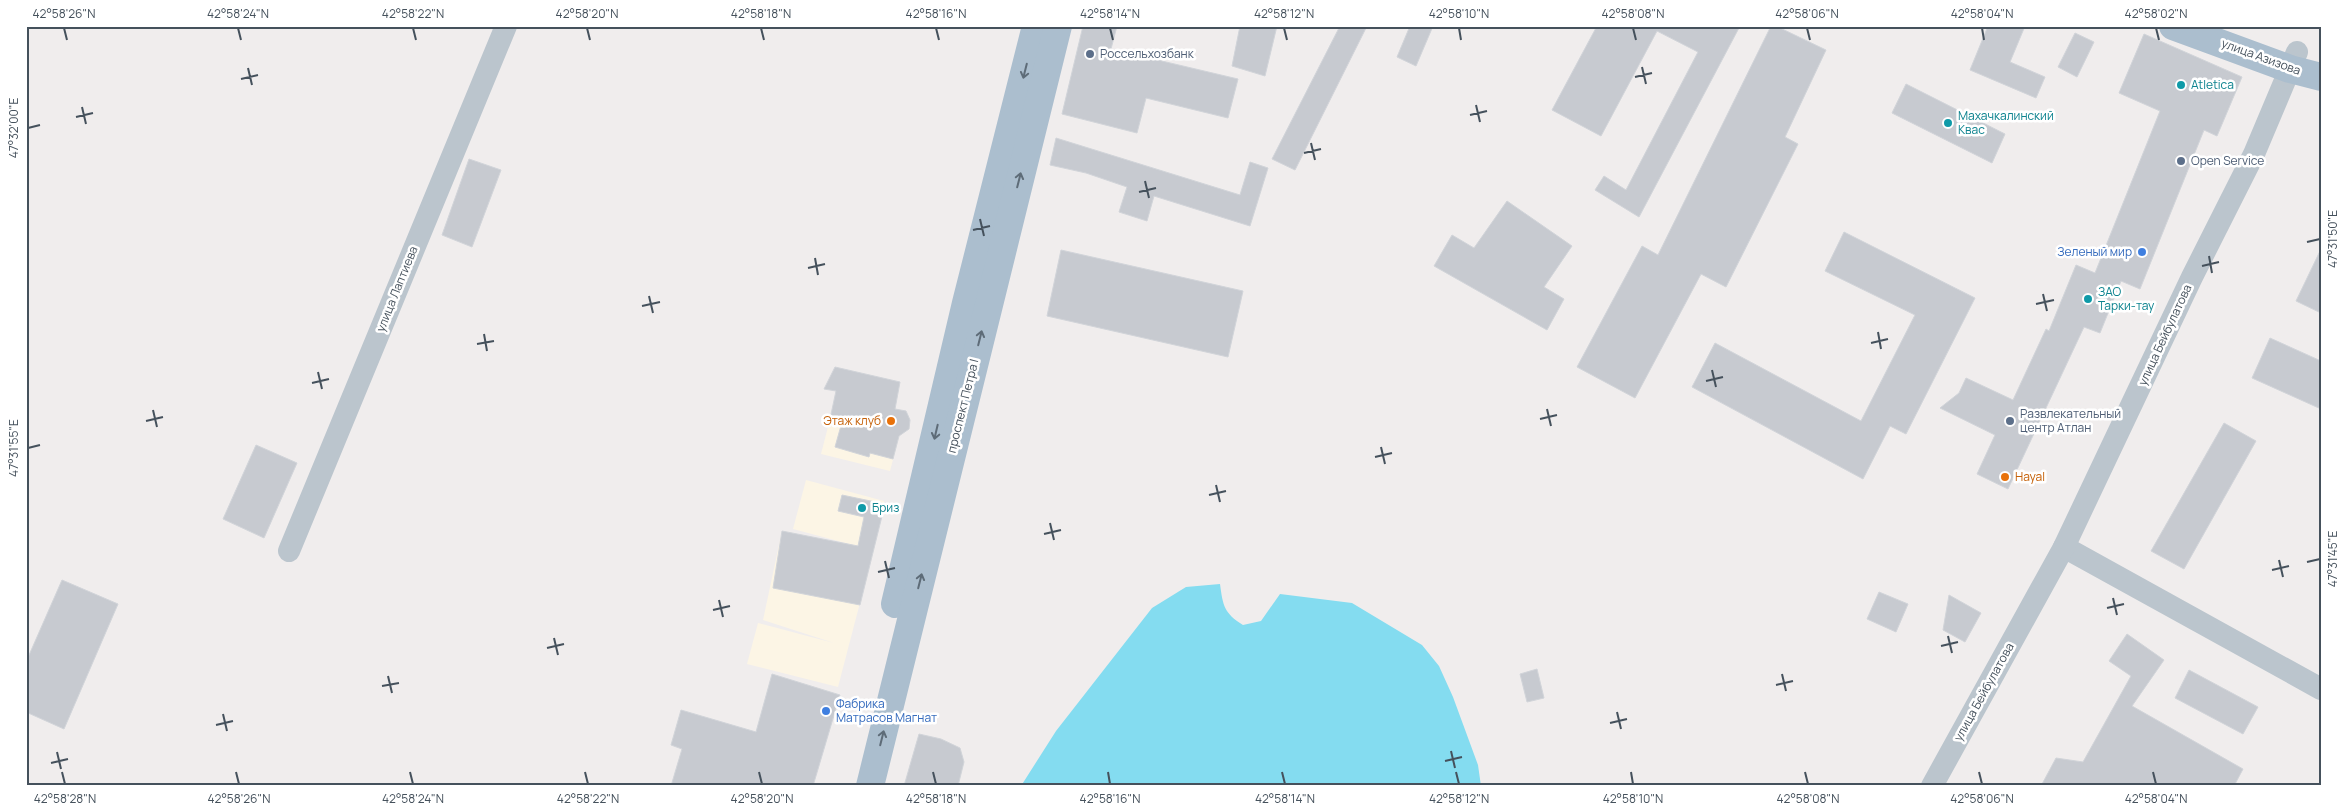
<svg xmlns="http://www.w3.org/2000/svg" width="2347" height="812" font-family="Manrope,sans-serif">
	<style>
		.commercial { fill: #fcf5e5 }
		.water { fill: #84dcf0 }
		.building { fill: #c7cad0; stroke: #d1d4d9 }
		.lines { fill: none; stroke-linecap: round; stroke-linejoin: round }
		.minor { stroke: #bbc5cd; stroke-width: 22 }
		.major { stroke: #abbece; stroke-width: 28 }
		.oneway { stroke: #5e6c78 }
		.ticks { fill: none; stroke: #45515c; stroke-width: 2 }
		.service-dot { fill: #5c6f8a; stroke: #fff; stroke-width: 2 }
		.culture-dot { fill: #0f9aa8; stroke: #fff; stroke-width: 2 }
		.shop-dot { fill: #3f7fe0; stroke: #fff; stroke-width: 2 }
		.food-dot { fill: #e8710a; stroke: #fff; stroke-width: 2 }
		.labels { text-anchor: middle; stroke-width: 5; stroke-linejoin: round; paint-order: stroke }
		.service-label { font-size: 12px; fill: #4e5e75; stroke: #fff; text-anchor: start }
		.street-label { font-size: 12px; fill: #45515c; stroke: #fff }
		.culture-label { font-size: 12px; fill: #0d838f; stroke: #fff; text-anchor: start }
		.shop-label { font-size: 12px; fill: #366cbe; stroke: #fff; text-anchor: end }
		.food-label { font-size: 12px; fill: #c56008; stroke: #fff; text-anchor: end }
		.neatline { fill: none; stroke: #45515c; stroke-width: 2 }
		.ticks-label { font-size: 12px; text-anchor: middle; fill: #45515c }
	</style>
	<rect width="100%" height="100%" fill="#f0eded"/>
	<g class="commercial">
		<polygon points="830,419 899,436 890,471 821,454"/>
		<polygon points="806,480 884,501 874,549 838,687 747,664 758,623 834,643 763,620 782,531 857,546 793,529"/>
	</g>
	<path class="water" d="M1220 584C1223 606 1224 613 1243 625L1261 621 1280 594 1352 603 1422 645 1439 666 1453 697 1478 765 1481 786H1021L1056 731 1152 608 1186 587Z"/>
	<g class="building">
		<polygon points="1083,26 1117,26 1111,49 1238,79 1228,118 1146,98 1137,133 1062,114"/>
		<polygon points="1240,26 1277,26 1265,76 1232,66"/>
		<polygon points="1340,26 1367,26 1295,170 1272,159"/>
		<polygon points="1410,26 1433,26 1416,66 1397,57"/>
		<polygon points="1597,26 1740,26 1639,217 1595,190 1604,176 1626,190 1698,52 1657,31 1601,136 1552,110"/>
		<polygon points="1771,26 1776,26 1826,50 1785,137 1798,144 1726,287 1701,274 1635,398 1577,367 1642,246 1658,255"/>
		<polygon points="1988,26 2025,26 2010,62 2045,77 2036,98 1970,70"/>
		<polygon points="2075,33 2094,42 2077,77 2058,67"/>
		<polygon points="2144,34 2242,77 2217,136 2204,130 2140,289 2121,281 2100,333 2084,327 2008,489 1977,474 1995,435 1940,408 1959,393 1966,378 2013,400 2046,329 2049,331 2076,265 2095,273 2160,111 2119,93"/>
		<polygon points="1906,84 2005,134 1992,163 1892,113"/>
		<polygon points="1056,138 1240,195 1250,162 1268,168 1250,226 1154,196 1147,221 1119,212 1127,187 1086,173 1050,165"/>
		<polygon points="469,159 501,170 472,247 442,235"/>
		<polygon points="1507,201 1572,246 1544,287 1564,299 1547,330 1434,266 1452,235 1474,248"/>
		<polygon points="1844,232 1975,298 1906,434 1890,426 1863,479 1692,387 1715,343 1861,421 1915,315 1825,271"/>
		<polygon points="2321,249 2321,313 2296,301"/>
		<polygon points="1061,250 1243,291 1228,357 1047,316"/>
		<polygon points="2270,338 2321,361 2321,409 2252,378"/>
		<polygon points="835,367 900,382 895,409 906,411 910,420 909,429 899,436 893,459 870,453 869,457 835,447 842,422 830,419 836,391 824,389"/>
		<polygon points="2224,423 2256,441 2184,569 2151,551"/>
		<polygon points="256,445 297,463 264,538 223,519"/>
		<polygon points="842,495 885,504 860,605 773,588 782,531 858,546 864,517 838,511"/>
		<polygon points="62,580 118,604 64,729 26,712 26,662"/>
		<polygon points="1879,592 1908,604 1896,632 1867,619"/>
		<polygon points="1949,595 1981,613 1965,642 1943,630"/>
		<polygon points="2127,634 2164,660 2132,706 2243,769 2234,786 2041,786 2056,758 2083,762 2131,676 2109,661"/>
		<polygon points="1537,669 1544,698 1527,702 1520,674"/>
		<polygon points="2189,670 2258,707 2243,734 2175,698"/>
		<polygon points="772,674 840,695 813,786 671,786 682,749 671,745 681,710 756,732"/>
		<polygon points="919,734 941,739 960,748 964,762 958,786 904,786"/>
	</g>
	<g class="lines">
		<g class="minor">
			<polyline points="2064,547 2321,689"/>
			<polyline points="289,551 506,26"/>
			<polyline points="1932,786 2064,547 2192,277 2254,154 2297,52"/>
		</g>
		<g class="major">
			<polyline points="2173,26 2290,69 2321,77"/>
			<polyline points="895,604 966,303 1036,26"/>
			<polyline points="870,786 1058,26"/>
		</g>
	</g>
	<defs><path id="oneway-shaft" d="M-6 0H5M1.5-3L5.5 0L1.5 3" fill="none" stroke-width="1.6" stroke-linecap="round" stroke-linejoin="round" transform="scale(1.25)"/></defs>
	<g class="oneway">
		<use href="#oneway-shaft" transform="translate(1025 71) rotate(104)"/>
		<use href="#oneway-shaft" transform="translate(1019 180) rotate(-76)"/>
		<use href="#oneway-shaft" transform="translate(980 338) rotate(-76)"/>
		<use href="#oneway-shaft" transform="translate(936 432) rotate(103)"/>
		<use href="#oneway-shaft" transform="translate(920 581) rotate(-76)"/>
		<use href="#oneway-shaft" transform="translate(882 738) rotate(-76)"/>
	</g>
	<path class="ticks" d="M64 28 67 40M238 28 241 40M413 28 416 40M587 28 590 40M761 28 764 40M936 28 939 40M1110 28 1113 40M1284 28 1287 40M1459 28 1461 40M1633 28 1636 40M1807 28 1810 40M1982 28 1984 40M2156 28 2159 40M1642 67 1646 84M248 68 252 85M1635 77 1652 73M241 79 258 75M1476 105 1480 122M82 107 86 124M1470 115 1487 111M76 117 93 113M28 128 40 125M1311 143 1315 160M1304 153 1321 149M1145 181 1149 198M1139 192 1156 188M980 219 984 236M973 230 990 226M2307 242 2320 239M2209 256 2212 273M815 258 818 275M2202 266 2219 262M808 268 825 264M2043 294 2047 311M649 296 653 313M2036 304 2054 300M642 306 660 302M1878 332 1881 349M484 334 487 351M1871 343 1888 339M477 344 494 341M1712 370 1716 387M318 372 322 389M1706 381 1723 377M312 383 329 379M1547 409 1551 426M153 410 157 427M1540 419 1557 415M146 421 163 417M1381 447 1385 464M28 448 40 445M1375 457 1392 453M1216 485 1220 502M1209 495 1226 491M1050 523 1054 540M1044 534 1061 530M2279 560 2283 577M885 561 889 578M2307 562 2320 559M2272 570 2289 566M878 572 895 568M2113 598 2117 615M719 600 723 617M2107 608 2124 604M713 610 730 606M1948 636 1952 653M554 638 558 655M1941 646 1958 642M547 648 564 644M1782 674 1786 691M388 676 392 693M1776 685 1793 681M382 686 399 683M1617 712 1621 729M223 714 227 731M1610 723 1627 719M216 725 233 721M1451 751 1455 768M57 752 61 769M1445 761 1462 757M51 763 68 759M62 772 65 784M236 772 239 784M410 772 413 784M585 772 588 784M759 772 762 784M933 772 936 784M1108 772 1110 784M1282 772 1285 784M1456 772 1459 784M1631 772 1633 784M1805 772 1808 784M1979 772 1982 784M2153 772 2156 784"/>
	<g class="service-dot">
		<circle cx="1090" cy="54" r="5"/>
		<circle cx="2181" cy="161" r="5"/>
		<circle cx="2010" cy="421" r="5"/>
	</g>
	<g class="culture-dot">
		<circle cx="2181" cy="85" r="5"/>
		<circle cx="1948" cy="123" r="5"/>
		<circle cx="2088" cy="299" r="5"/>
		<circle cx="862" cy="508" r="5"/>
	</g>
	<g class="shop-dot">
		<circle cx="2142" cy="252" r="5"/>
		<circle cx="826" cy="711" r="5"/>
	</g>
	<g class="food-dot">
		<circle cx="891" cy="421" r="5"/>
		<circle cx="2005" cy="477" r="5"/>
	</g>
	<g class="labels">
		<g class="service-label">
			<text x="1100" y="58">Россельхозбанк</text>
			<text x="2191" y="165">Open Service</text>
			<text x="2020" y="418">Развлекательный<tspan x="2020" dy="14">центр Атлан</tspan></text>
		</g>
		<g class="street-label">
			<text transform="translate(2261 57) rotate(20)" y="4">улица Азизова</text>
			<text transform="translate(397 289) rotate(-68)" y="4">улица Лаптиева</text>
			<text transform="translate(2165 335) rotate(-65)" y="4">улица Бейбулатова</text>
			<text transform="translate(963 406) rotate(-76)" y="4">проспект Петра I</text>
			<text transform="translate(1984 692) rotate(-61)" y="4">улица Бейбулатова</text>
		</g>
		<g class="culture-label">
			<text x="2191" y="89">Atletica</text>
			<text x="1958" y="120">Махачкалинский<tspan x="1958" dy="14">Квас</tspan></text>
			<text x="2098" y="296">ЗАО<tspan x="2098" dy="14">Тарки-тау</tspan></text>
			<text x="872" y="512">Бриз</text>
		</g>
		<g class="shop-label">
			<text x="2132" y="256">Зеленый мир</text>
			<text x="836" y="708" text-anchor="start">Фабрика<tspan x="836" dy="14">Матрасов Магнат</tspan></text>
		</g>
		<g class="food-label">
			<text x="881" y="425">Этаж клуб</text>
			<text x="2015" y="481" text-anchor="start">Hayal</text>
		</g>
	</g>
	<rect width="2347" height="812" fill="none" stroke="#ffffff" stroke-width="55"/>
	<rect x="28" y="28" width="2292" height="756" class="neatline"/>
	<g class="ticks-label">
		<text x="64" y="18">42°58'26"N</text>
		<text x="238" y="18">42°58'24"N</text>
		<text x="413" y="18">42°58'22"N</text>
		<text x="587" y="18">42°58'20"N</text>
		<text x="761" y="18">42°58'18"N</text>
		<text x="936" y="18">42°58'16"N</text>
		<text x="1110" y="18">42°58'14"N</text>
		<text x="1284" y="18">42°58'12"N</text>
		<text x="1459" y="18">42°58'10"N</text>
		<text x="1633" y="18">42°58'08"N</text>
		<text x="1807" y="18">42°58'06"N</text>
		<text x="1982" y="18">42°58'04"N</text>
		<text x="2156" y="18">42°58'02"N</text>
		<text transform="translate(14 128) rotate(-90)" y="4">47°32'00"E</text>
		<text transform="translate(2333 239) rotate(-90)" y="4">47°31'50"E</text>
		<text transform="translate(14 448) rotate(-90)" y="4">47°31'55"E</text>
		<text transform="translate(2333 559) rotate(-90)" y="4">47°31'45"E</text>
		<text x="65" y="803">42°58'28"N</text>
		<text x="239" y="803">42°58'26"N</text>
		<text x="413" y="803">42°58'24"N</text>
		<text x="588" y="803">42°58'22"N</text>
		<text x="762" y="803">42°58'20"N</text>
		<text x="936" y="803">42°58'18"N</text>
		<text x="1110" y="803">42°58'16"N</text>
		<text x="1285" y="803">42°58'14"N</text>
		<text x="1459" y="803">42°58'12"N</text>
		<text x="1633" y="803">42°58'10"N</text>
		<text x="1808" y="803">42°58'08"N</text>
		<text x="1982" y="803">42°58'06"N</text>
		<text x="2156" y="803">42°58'04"N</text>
	</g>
</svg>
